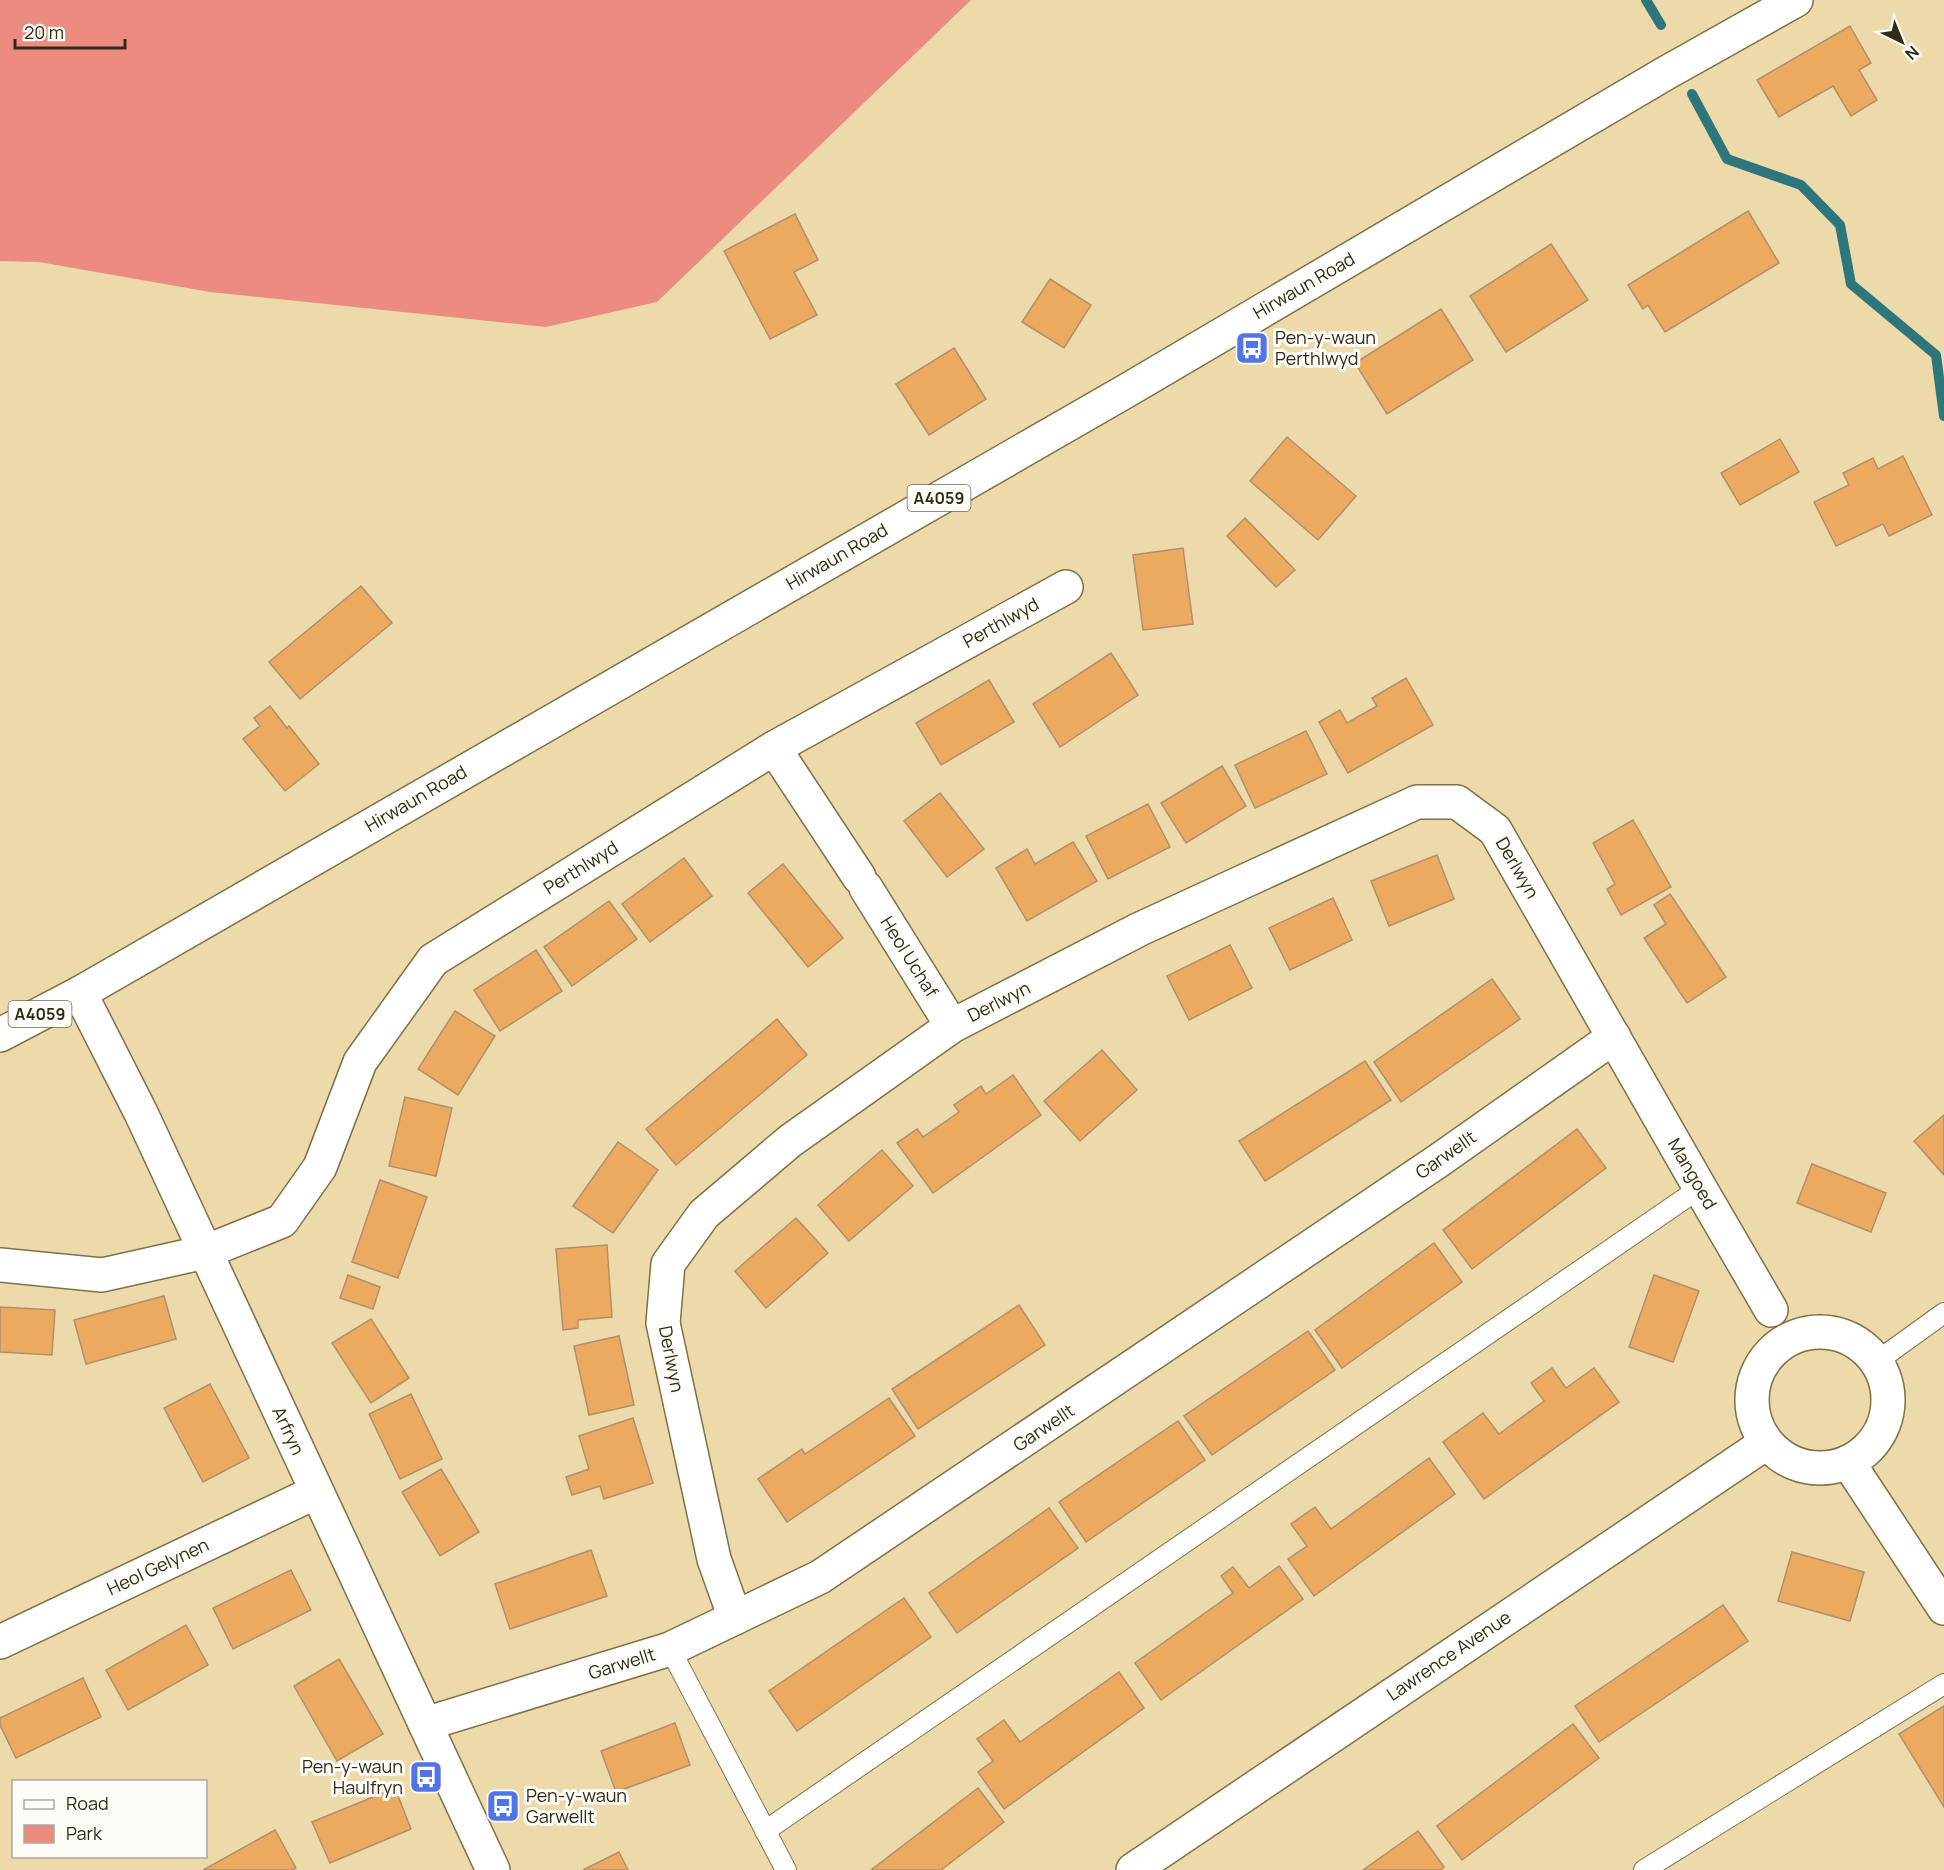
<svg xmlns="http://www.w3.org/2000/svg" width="1944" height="1870" font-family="Manrope,sans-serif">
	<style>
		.green { fill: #ec8c80 }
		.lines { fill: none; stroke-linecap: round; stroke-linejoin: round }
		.stream { stroke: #2d767b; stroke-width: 10 }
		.building { fill: #ebaa60; stroke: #b18f6c; stroke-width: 1.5 }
		.service-casing { stroke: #817045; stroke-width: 22 }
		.minor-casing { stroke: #817045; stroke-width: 36 }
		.primary-casing { stroke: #817045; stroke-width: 36 }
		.service { stroke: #fff; stroke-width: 20 }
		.minor { stroke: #fff; stroke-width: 33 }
		.primary { stroke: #fff; stroke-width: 33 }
		.labels { text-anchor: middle; stroke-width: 6; stroke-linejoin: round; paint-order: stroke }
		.shield { fill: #fefcf7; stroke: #6e695b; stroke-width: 1.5 }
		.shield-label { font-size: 16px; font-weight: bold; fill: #312a18 }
		.street-label { font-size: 18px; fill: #312a18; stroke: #fefcf7 }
		.poi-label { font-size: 18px; fill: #312a18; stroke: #fefcf7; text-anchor: start }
	</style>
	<rect width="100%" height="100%" fill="#eddaab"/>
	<polygon class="green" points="0,0 971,0 657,302 546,327 210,292 39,262 0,261"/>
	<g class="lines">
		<g class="stream">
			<polyline points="1646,0 1661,25"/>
			<polyline points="1692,94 1727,159 1801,185 1840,225 1851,284 1936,355 1944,416"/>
		</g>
	</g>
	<g class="building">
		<polygon points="1850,26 1871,63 1859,70 1877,100 1851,116 1833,86 1779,117 1757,80"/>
		<polygon points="1748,211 1779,263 1665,332 1648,305 1643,309 1628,285"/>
		<polygon points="795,214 818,260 794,272 817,315 770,339 724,251"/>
		<polygon points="1551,244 1588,300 1506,352 1470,296"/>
		<polygon points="1050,279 1091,305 1064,348 1022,322"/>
		<polygon points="1441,309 1473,360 1387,414 1355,363"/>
		<polygon points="954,348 986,399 929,435 896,384"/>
		<polygon points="1287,437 1356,496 1318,540 1250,481"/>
		<polygon points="1780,439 1799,472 1740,505 1721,473"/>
		<polygon points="1903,456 1932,515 1889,536 1883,524 1836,546 1814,502 1849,485 1843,473 1873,458 1878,469"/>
		<polygon points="1245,518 1295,570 1276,587 1227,536"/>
		<polygon points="1183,548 1193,624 1143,630 1133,555"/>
		<polygon points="361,586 392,623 300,699 269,662"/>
		<polygon points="1111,653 1138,695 1060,747 1033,704"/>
		<polygon points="1406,678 1433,725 1348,773 1319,722 1340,710 1347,723 1377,706 1372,698"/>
		<polygon points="989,680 1014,722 941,765 916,723"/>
		<polygon points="270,706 287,728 289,726 319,764 285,791 243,739 260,726 254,718"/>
		<polygon points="1306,731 1327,774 1255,808 1235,765"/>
		<polygon points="1222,766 1246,806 1186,843 1161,803"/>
		<polygon points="940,793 984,849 947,877 904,821"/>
		<polygon points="1148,804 1170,847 1108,879 1086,836"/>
		<polygon points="1633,820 1671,887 1621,915 1607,889 1615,884 1593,843"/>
		<polygon points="1073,842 1097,881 1027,921 996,868 1027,849 1035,864"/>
		<polygon points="1437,855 1454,899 1389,926 1371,881"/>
		<polygon points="684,858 712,896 650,942 622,904"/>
		<polygon points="783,864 843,938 808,967 748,893"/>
		<polygon points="1670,894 1726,977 1687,1003 1644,938 1666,924 1654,905"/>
		<polygon points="1333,898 1352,940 1290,970 1269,928"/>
		<polygon points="609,901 637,939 572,986 544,947"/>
		<polygon points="1230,945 1252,988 1189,1020 1167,976"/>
		<polygon points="536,950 562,991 500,1031 474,990"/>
		<polygon points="1492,979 1520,1019 1401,1102 1374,1062"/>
		<polygon points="455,1011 495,1036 458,1095 418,1069"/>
		<polygon points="777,1019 807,1055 676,1165 646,1129"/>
		<polygon points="1102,1050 1137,1090 1080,1141 1044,1101"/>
		<polygon points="1365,1061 1391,1100 1265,1181 1239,1141"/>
		<polygon points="1013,1075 1041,1115 933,1193 897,1143 917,1129 923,1137 959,1112 954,1105 981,1086 986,1094"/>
		<polygon points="405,1097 452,1108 436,1176 389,1166"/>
		<polygon points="1944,1115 1944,1175 1914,1141"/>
		<polygon points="1577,1129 1606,1168 1472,1269 1443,1230"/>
		<polygon points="618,1142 658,1170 613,1233 573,1206"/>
		<polygon points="882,1150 913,1186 849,1241 818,1205"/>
		<polygon points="1812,1164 1886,1193 1871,1232 1797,1203"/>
		<polygon points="380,1180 427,1197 398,1278 352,1262"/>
		<polygon points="796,1218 828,1253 766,1308 735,1271"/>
		<polygon points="1434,1243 1462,1282 1342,1368 1315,1330"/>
		<polygon points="607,1245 612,1317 578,1320 578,1328 563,1330 556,1249"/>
		<polygon points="348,1275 380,1287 373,1309 340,1298"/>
		<polygon points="1654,1275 1699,1291 1673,1362 1629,1347"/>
		<polygon points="164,1296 176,1339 86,1364 74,1320"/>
		<polygon points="1019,1305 1045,1345 918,1429 892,1389"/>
		<polygon points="0,1307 55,1310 52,1355 0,1352"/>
		<polygon points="371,1319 409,1378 371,1403 332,1343"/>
		<polygon points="1308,1331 1335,1370 1212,1455 1184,1416"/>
		<polygon points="619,1336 634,1405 589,1415 574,1346"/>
		<polygon points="1552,1368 1566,1388 1594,1368 1619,1402 1484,1499 1443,1442 1483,1413 1499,1434 1544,1401 1531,1383"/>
		<polygon points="210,1384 249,1458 203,1482 164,1408"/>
		<polygon points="411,1394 442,1459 400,1479 369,1414"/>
		<polygon points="889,1398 915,1436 787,1522 758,1479 802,1449 805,1454"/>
		<polygon points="633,1418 653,1483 604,1499 600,1486 572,1495 566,1477 589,1469 579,1436"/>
		<polygon points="1178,1421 1205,1460 1086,1542 1059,1502"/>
		<polygon points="1429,1458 1455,1494 1314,1596 1288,1559 1307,1546 1291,1524 1315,1507 1331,1529"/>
		<polygon points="441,1469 479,1532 440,1556 402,1492"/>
		<polygon points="1049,1508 1078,1548 957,1633 929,1593"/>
		<polygon points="591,1550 607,1596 510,1629 495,1584"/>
		<polygon points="1792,1552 1864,1572 1850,1621 1778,1601"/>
		<polygon points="1279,1566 1303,1599 1161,1700 1135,1663 1233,1593 1221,1576 1233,1567 1249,1588"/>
		<polygon points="291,1570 311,1610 233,1649 213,1608"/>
		<polygon points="904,1598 931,1637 797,1731 769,1691"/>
		<polygon points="1723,1605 1748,1641 1599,1742 1575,1706"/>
		<polygon points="186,1625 208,1665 128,1710 106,1670"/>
		<polygon points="339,1659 383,1734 337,1761 294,1686"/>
		<polygon points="1119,1672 1144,1708 1004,1809 978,1772 993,1761 977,1739 1004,1720 1020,1742"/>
		<polygon points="83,1678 101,1717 16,1758 0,1725 0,1718"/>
		<polygon points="1944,1706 1944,1807 1899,1734"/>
		<polygon points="675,1723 690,1765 616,1792 601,1751"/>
		<polygon points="1573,1724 1599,1758 1462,1860 1437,1826"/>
		<polygon points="395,1788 411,1829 330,1863 312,1822"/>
		<polygon points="978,1788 1004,1822 941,1870 871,1870"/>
		<polygon points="275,1830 296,1868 292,1870 203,1870"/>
		<polygon points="1418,1831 1444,1867 1441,1870 1363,1870"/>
		<polygon points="619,1852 628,1870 583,1870"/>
	</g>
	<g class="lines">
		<g class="service-casing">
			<g id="service">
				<polyline points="1876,1362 1944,1313"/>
				<polyline points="670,1649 786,1870"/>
				<polyline points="765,1831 1700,1188"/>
				<polyline points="1644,1870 1944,1684"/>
			</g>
		</g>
		<g class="minor-casing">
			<g id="minor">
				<polyline points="774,748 859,877"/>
				<polyline points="866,888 952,1026"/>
				<polyline points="80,993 141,1113 493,1870"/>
				<polyline points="0,1265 102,1275 205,1252 282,1221 320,1167 360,1062 433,960 774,748 1066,587"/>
				<circle cx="1820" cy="1400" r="68"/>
				<polyline points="1848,1462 1944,1608"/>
				<polyline points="735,1618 714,1559 663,1323 668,1264 704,1214 790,1141 952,1026 1140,929 1417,802 1457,802 1495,830 1700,1188 1771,1310"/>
				<polyline points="0,1642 316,1492"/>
				<polyline points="425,1724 670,1649 820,1577 1438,1161 1614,1037"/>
				<polyline points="1133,1870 1766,1443"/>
			</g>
		</g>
		<g class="primary-casing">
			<polyline id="primary" points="0,1035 80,993 1126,391 1666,73 1796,0"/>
		</g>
		<use href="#service" class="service"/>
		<use href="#minor" class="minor"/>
		<use href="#primary" class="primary"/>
	</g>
	<defs>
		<g id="bus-square" transform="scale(1.725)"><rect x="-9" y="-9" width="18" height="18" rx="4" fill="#5174e8" stroke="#fefcf7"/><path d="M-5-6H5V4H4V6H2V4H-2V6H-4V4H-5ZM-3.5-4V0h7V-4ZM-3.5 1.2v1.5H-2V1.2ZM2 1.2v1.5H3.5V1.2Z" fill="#fff"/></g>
	</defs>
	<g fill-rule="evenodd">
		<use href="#bus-square" x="1252" y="348"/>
		<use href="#bus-square" x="426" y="1777"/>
		<use href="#bus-square" x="503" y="1806"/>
	</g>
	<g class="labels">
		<g class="shield">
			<rect x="907.5" y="485" width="63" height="26" rx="4.5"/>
			<rect x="8.5" y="1001" width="63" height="26" rx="4.5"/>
		</g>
		<g class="shield-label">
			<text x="939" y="504">A4059</text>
			<text x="40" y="1020">A4059</text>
		</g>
		<g class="street-label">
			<text transform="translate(1304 286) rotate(-30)" y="6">Hirwaun Road</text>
			<text transform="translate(837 557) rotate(-30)" y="6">Hirwaun Road</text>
			<text transform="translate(1001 623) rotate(-29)" y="6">Perthlwyd</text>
			<text transform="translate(416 799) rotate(-30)" y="6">Hirwaun Road</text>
			<text transform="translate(581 868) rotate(-32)" y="6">Perthlwyd</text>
			<text transform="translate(1517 868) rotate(60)" y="6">Derlwyn</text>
			<text transform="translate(909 957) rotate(58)" y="6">Heol Uchaf</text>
			<text transform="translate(999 1002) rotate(-27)" y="6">Derlwyn</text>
			<text transform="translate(1446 1155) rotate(-35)" y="6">Garwellt</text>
			<text transform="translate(1692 1174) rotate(60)" y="6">Mangoed</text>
			<text transform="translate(671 1359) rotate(79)" y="6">Derlwyn</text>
			<text transform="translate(1044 1428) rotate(-34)" y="6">Garwellt</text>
			<text transform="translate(288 1431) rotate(65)" y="6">Arfryn</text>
			<text transform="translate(158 1567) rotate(-25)" y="6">Heol Gelynen</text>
			<text transform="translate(1449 1656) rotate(-34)" y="6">Lawrence Avenue</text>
			<text transform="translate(622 1664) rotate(-17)" y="6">Garwellt</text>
		</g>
		<g class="poi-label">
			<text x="1275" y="344">Pen-y-waun<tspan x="1275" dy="21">Perthlwyd</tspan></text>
			<text x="403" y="1773" text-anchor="end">Pen-y-waun<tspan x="403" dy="21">Haulfryn</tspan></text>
			<text x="526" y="1802">Pen-y-waun<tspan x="526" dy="21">Garwellt</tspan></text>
		</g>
	</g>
	<rect x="12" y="1780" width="195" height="78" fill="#fefcf7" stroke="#aca89e" stroke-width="1.5"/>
	<rect x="24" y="1800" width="30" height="9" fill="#ffffff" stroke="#aca89e" stroke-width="1.5"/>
	<text x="66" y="1810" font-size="18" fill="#312a18">Road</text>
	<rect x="24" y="1825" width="30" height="18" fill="#ec8c80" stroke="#aca89e" stroke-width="1.5"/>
	<text x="66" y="1840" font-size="18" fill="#312a18">Park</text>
	<g transform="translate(1902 42) rotate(137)" stroke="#fefcf7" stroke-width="4.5" paint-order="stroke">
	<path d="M0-4.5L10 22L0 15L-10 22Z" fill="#312a18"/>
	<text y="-9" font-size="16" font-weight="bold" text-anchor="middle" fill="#312a18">N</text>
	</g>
	<path d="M15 39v9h110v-9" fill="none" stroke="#312a18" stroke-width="3"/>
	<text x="24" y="39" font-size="18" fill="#312a18" stroke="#fefcf7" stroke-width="4.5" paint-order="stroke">20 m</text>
</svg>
